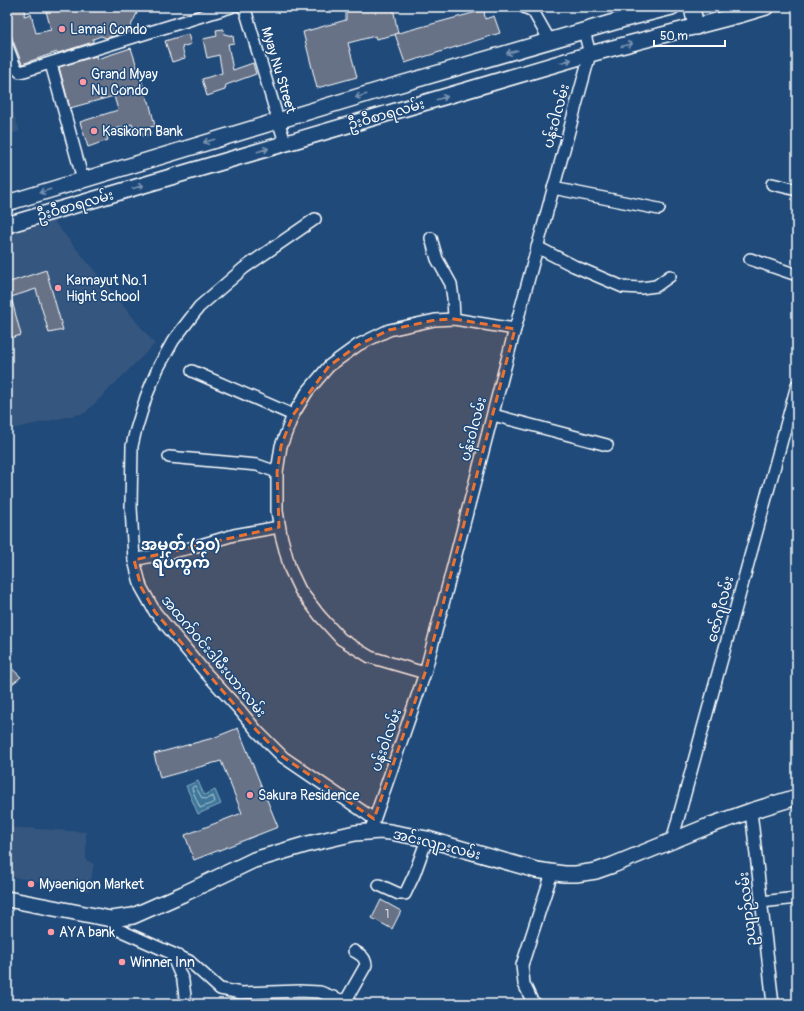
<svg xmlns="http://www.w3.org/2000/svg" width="804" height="1011" font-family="Pangolin,'Noto Sans Myanmar',sans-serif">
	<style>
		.built { fill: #35567e }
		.water { fill: #3e7699; stroke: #8badc2 }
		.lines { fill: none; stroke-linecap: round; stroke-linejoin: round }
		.shore { stroke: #b2c8d6; stroke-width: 1 }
		.building { fill: #677287; stroke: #fff }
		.street-casing { stroke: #fff; stroke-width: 14 }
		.secondary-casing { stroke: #fff; stroke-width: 18 }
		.street { stroke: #1f4a7a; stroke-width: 11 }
		.secondary { stroke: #1f4a7a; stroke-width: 15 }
		.oneway { stroke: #7992af }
		.marked { fill: #eb7230; fill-opacity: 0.2; stroke: #eb7230; stroke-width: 3; stroke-dasharray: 8 5; stroke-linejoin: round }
		.poi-dot { fill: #ff9aa2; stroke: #1f4a7a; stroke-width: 1.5 }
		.labels { text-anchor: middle; stroke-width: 3; stroke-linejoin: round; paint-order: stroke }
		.number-label { font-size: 12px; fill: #d9dce1 }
		.poi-label { font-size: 14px; fill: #fff; stroke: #1f4a7a; text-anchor: start }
		.street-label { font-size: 14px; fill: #fff; stroke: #1f4a7a }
		.quarter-label { font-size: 16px; font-weight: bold; fill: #fff; stroke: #1f4a7a }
	</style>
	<rect width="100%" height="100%" fill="#1f4a7a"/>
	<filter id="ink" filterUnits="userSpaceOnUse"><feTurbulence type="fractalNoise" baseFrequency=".025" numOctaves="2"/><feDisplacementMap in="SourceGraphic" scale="8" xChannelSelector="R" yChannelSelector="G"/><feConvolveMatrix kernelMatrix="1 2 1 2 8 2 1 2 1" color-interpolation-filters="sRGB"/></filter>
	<g filter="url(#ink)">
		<g class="built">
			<polygon points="8,100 20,131 7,135 7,101"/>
			<polygon points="51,218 155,344 85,413 7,430 7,231"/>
			<polygon points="7,827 86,832 86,860 94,864 89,891 8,876"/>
		</g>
		<polygon class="water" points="198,781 204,795 215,790 221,804 198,814 186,786"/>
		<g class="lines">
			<polygon class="shore" points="195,786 202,798 206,799 213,796 215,802 200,808 192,789 192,788"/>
		</g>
		<g class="building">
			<polygon points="7,7 25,7 24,16 31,14 36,33 51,30 45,7 140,7 128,32 106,38 101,36 93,39 93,42 58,53 57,52 22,64 10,33 8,34 7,29"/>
			<polygon points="346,7 393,7 398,34 376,39 375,36 348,43 357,77 317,88 303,32 346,20"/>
			<polygon points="484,10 485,19 494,16 500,33 405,63 395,34"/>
			<polygon points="223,29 224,34 233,36 234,43 228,44 233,70 253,63 256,74 226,85 225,90 207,96 202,79 222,73 219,55 207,58 203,39 217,36 216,30"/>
			<polygon points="188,34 191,44 182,47 185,58 172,62 165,41"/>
			<polygon points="131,48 148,101 149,101 155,126 150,127 151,134 143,136 141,130 134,132 132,124 106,132 108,140 88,147 80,122 118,110 114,96 70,108 59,67 96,56 97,59"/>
			<polygon points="46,270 63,330 49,333 36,289 11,297 21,335 7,339 7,283"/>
			<polygon points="7,664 21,677 7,688"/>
			<polygon points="238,728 278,827 194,860 185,835 242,813 221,761 160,778 154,754 213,738"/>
			<polygon points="381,900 401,911 392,929 372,918"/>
		</g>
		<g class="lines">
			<g class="street-casing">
				<g id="street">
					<polyline points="242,7 245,9 285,143"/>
					<polyline points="524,7 533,11 550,41"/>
					<polyline points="7,46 15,67 20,72 24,71 231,7"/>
					<polyline points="51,64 83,180"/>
					<polyline points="772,184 797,190"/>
					<polyline points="553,188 659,209"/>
					<polyline points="315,219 244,268 199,307 173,341 158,368 146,397 135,433 132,446 131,507 134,560 141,587 155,612 205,672 238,708 257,731 283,757 374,819"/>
					<polyline points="431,238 437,259 451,284 453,298 454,319"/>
					<polyline points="537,247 574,266 623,287 641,288 656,286 670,276"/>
					<polyline points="750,259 797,275"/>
					<polyline points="192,371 293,415"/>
					<polyline points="493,415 607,445"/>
					<polyline points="169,457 257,465 277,472"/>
					<polyline points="134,560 190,548 234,535 279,527"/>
					<polyline points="425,673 370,657 341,639 320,616 300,590 290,569 281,535 277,511 277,472 281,446 293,415 307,392 329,366 358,345 389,330 435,320 454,319 515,329"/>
					<polyline points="751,811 773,1004"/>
					<polyline points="370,832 425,673 515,329 590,54 584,31"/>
					<polyline points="672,841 797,385"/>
					<polyline points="379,885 399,894 405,894 414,875 427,839"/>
					<polyline points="761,902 797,898"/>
					<polyline points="111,919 117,929 171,953 183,981 186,1004"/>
					<polyline points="171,953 189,961 220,989 241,993 299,991 320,992 351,1004"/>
					<path d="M345 1002 366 965C365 957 361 955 354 951"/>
					<polyline points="536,1004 532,1001 524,984 522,965 552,873"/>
				</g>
			</g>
			<g class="secondary-casing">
				<g id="secondary">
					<polyline points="692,7 696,27"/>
					<polyline points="7,203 380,90 621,20 672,7"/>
					<polyline points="7,225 590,54 739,15 766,7"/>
					<polyline points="7,899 111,919 133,916 183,894 254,860 308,844 355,833 380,831 390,832 427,839 536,870 564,874 576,874 596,871 613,865 711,825 751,811 797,797"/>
				</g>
			</g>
			<use href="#street" class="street"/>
			<use href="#secondary" class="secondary"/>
		</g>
		<defs><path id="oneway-shaft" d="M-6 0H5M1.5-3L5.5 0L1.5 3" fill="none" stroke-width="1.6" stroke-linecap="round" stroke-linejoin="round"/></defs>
		<g class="oneway">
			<use href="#oneway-shaft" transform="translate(627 45) rotate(-15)"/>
			<use href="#oneway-shaft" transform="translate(512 52) rotate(164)"/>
			<use href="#oneway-shaft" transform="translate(566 61) rotate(-16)"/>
			<use href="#oneway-shaft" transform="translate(361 96) rotate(163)"/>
			<use href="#oneway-shaft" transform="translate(442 98) rotate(-16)"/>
			<use href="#oneway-shaft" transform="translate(209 141) rotate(164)"/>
			<use href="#oneway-shaft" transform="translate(263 150) rotate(-16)"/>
			<use href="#oneway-shaft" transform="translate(138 187) rotate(-16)"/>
			<use href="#oneway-shaft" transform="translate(45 191) rotate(163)"/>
		</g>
	</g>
	<path class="marked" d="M454 319 515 329 425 673 374 819 283 757 257 731 155 612 141 587 134 560 279 527 277 472 281 446 293 415 329 366 358 345 389 330 435 320Z"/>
	<g class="poi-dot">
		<circle cx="62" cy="29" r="4"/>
		<circle cx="83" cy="82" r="4"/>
		<circle cx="94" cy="131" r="4"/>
		<circle cx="58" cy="288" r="4"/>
		<circle cx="250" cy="795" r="4"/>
		<circle cx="31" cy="884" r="4"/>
		<circle cx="51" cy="932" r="4"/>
		<circle cx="122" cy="962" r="4"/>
	</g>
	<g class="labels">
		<g class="number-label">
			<text x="387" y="918">1</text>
		</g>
		<g class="poi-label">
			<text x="70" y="34">Lamai Condo</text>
			<text x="91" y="79">Grand Myay<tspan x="91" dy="16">Nu Condo</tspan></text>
			<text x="102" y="136">Kasikorn Bank</text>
			<text x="66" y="285">Kamayut No.1<tspan x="66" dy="16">Hight School</tspan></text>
			<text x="258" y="800">Sakura Residence</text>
			<text x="39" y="889">Myaenigon Market</text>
			<text x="59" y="937">AYA bank</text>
			<text x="130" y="967">Winner Inn</text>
		</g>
		<g class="street-label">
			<text transform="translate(279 70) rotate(73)" y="5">Myay Nu Street</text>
			<text transform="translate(386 114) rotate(-16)" y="5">ဦးဝီစာရလမ်း</text>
			<text transform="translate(556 116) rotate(-75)" y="5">ပန်းဝါလမ်း</text>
			<text transform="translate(75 205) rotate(-16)" y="5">ဦးဝီစာရလမ်း</text>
			<text transform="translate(473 429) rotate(-75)" y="5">ပန်းဝါလမ်း</text>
			<text transform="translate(720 609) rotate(-75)" y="5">ဇော်ဂျီလမ်း</text>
			<text transform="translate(214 656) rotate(50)" y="5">အထက်ဝင်းဒါမီးယားလမ်း</text>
			<text transform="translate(386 740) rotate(-71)" y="5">ပန်းဝါလမ်း</text>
			<text transform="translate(437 844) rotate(14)" y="5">အင်းလျားလမ်း</text>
			<text transform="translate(747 909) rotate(-96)" y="5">ဥယျာဉ်လမ်း</text>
		</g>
		<g class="quarter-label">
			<text x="181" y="550">အမှတ် (၁၀)<tspan x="181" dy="18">ရပ်ကွက်</tspan></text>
		</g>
	</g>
	<rect width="804" height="1011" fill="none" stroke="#1f4a7a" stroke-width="24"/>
	<rect x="12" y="12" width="780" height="987" fill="none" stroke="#fff" stroke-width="1.5" filter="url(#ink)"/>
	<path d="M654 40v6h71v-6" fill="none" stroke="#ffffff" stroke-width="2"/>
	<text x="660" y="40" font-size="12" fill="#ffffff" stroke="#1f4a7a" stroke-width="3" paint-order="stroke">50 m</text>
</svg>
